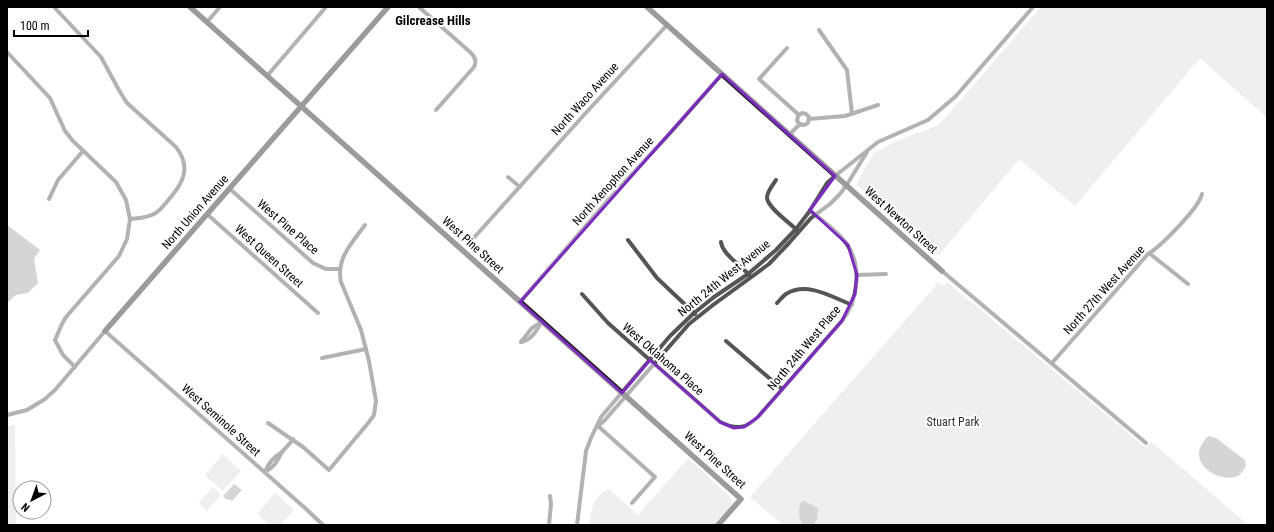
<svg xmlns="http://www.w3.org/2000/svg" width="1274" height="532" font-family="'Roboto Condensed',sans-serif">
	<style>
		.green { fill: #dcdcdc }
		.water { fill: #a3a3a3 }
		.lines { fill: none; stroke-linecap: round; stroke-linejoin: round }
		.stream { stroke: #a3a3a3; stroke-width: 1.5 }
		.street { stroke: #555; stroke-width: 4 }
		.secondary { stroke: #222; stroke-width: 5.5 }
		.marked { fill: none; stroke: #7b2cbf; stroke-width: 3; stroke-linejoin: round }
		.labels { text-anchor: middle; stroke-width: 4; stroke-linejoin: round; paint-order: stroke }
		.street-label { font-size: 12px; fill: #000; stroke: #fff }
		.park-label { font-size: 12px; fill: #333; stroke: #fff }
		.neighbourhood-label { font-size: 13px; font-weight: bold; fill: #000; stroke: #fff }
	</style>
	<rect width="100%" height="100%" fill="#fff"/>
	<g class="green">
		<polygon points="1041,7 1267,7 1267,118 1200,58 1075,206 1019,159 939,255 856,184 873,154 896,141 939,125"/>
		<polygon points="939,282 941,285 946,285 947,282 1146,448 1152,442 1248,525 783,525 750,497"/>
		<polygon points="15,425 16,525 7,525 7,426"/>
		<polygon points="223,454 241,471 223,491 205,475"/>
		<path d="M688 458 731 498C735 508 722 518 716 525H589C591 511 594 493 609 489L638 515Z"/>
		<polygon points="213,487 221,495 207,511 199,503"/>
		<polygon points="275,493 294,510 280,525 270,525 257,514"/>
	</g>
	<g class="water">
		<polygon points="7,225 40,250 34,259 38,283 28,293 16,295 7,303"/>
		<path d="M1209 436 1216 438 1245 460 1246 466C1243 471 1240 476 1235 477 1222 481 1200 470 1199 455 1198 450 1203 442 1206 438Z"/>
		<polygon points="234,484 242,490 232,501 229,499 227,500 223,496"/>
		<path d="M804 501 818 508 817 519 813 525H803C798 518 798 510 801 502Z"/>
	</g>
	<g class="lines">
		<polyline class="stream" points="7,491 7,511"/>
		<g class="street">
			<path d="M54 7 101 57 120 92 127 103 176 147C191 166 184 182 170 198 165 204 161 210 154 214 147 218 138 218 130 219L127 239 119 256 66 317 62 324 55 340 63 355 75 367"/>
			<path d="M419 7 470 52C475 57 477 61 474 67L436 110"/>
			<polyline points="207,22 220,7"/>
			<polyline points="819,30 847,70 852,114"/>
			<polyline points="787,48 759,79 799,115"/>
			<polyline points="7,52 50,98 65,131 73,141 116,182 126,200 130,219"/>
			<polyline points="267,76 326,7"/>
			<polyline points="809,119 845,116 878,105"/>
			<polyline points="789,135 800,124 804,125 808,123 809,117 806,114 802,113 798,116 797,121 800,124"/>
			<polyline points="508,177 520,187"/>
			<path d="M776 180C773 185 767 191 767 198 768 208 790 223 798 231"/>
			<polyline points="230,189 313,263 326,269 340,269"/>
			<polyline points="49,199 58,180 83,151"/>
			<polyline points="207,214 318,313"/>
			<polyline points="628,240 657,278 695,314"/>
			<polyline points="471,241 583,116 667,25"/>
			<path d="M721 242C722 254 742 266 750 276"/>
			<polyline points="1149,253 1188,284"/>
			<polyline points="942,271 1146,443"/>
			<polyline points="857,275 886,274"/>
			<path d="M582 294 608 323 720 422C734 429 746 430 758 417L842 321C858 300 863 266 846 243 837 230 822 221 810 210"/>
			<polyline points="520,302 609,199 670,133 722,74"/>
			<path d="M777 303C780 300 783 296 786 294 807 281 832 297 852 305"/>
			<polyline points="726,341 782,389"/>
			<path d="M521 342C532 340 537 330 542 321"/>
			<polyline points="521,342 532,328 540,323"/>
			<polyline points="322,358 366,349"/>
			<path d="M1052 363 1148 254C1160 247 1199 208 1202 194"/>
			<polyline points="7,415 27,410 45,399 55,390 105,331 305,508 323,525"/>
			<path d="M268 423 303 447 329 470 369 422 374 415 376 401 369 361 361 330 341 282C336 258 352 243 365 225"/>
			<polyline points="598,426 604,421 689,324 713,305 769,264 789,243 811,218 830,204 839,195 846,186 867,152"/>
			<polyline points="598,426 655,477 632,503"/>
			<path d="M265 472C275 467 277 461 282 452 285 448 290 444 293 439"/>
			<path d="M265 472C268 463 274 457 282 452"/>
			<polyline points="549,525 551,504 550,496"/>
			<polyline points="577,525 586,451 591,438 601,417 670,336 694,313 714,297 748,274 776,250 796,229 809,212 827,183 835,176 878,142 928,120 956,96 1033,7"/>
		</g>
		<g class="secondary">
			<polyline points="190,7 741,499 718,525"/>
			<polyline points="647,7 942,271"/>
			<polyline points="105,331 388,7"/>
		</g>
	</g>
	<path d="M0 0H1274V532H0ZM722 74 835 176 810 210 848 245 857 275 855 294 842 321 758 417 744 427 734 428 720 422 650 360 622 393 520 302Z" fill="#fff" fill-opacity=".55" fill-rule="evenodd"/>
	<path class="marked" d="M722 74 835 176 810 210 848 245 857 275 855 294 842 321 758 417 744 427 734 428 720 422 650 360 622 393 520 302Z"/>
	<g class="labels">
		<g class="street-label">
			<text transform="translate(585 99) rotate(-48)" y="4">North Waco Avenue</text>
			<text transform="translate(613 181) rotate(-48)" y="4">North Xenophon Avenue</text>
			<text transform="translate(195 212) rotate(-49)" y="4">North Union Avenue</text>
			<text transform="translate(901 220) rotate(42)" y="4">West Newton Street</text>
			<text transform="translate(288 227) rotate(41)" y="4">West Pine Place</text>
			<text transform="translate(473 245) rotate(42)" y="4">West Pine Street</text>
			<text transform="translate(269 256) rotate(42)" y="4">West Queen Street</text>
			<text transform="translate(724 278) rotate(-39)" y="4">North 24th West Avenue</text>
			<text transform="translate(1104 290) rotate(-48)" y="4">North 27th West Avenue</text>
			<text transform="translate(804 348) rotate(-50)" y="4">North 24th West Place</text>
			<text transform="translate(663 359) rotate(41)" y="4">West Oklahoma Place</text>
			<text transform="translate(221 420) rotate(42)" y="4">West Seminole Street</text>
			<text transform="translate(715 460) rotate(42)" y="4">West Pine Street</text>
		</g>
		<g class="park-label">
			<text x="953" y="426">Stuart Park</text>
		</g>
		<g class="neighbourhood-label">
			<text x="433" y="25">Gilcrease Hills</text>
		</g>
	</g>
	<rect width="1274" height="532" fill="none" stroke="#000000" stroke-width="16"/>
	<g transform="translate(32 500) rotate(221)"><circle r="19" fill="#ffffff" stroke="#999999"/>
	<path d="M0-3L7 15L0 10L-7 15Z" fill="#000000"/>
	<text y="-6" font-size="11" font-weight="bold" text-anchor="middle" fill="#000000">N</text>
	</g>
	<path d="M14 30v6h74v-6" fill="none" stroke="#000000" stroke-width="2"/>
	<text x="20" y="30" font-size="12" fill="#000000" stroke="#ffffff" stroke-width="3" paint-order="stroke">100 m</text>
</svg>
